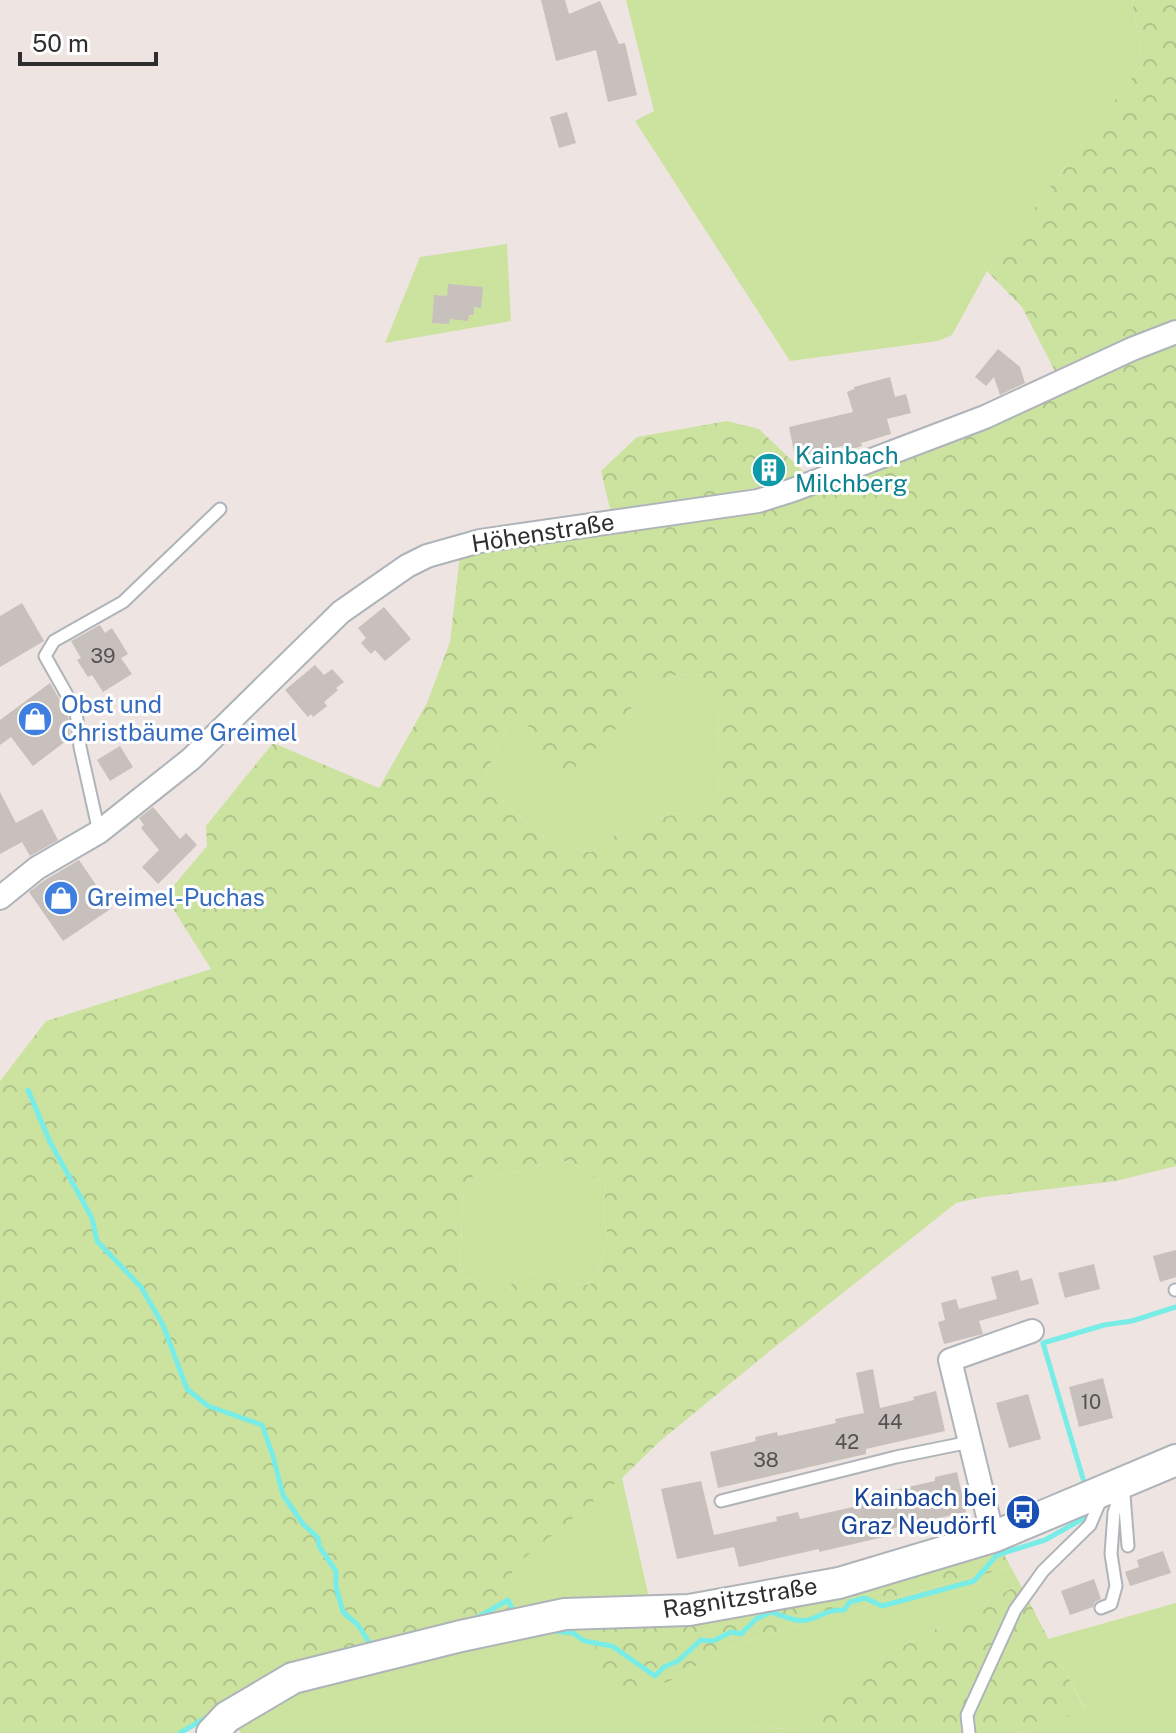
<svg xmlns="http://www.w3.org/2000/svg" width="1176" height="1733" font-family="'Public Sans',sans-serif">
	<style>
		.green { fill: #cce3a0 }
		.forest { fill: url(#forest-crowns); fill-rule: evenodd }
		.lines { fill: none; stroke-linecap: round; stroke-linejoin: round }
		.stream { stroke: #78ece7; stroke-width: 5 }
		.building { fill: #c7c0bc }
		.service-casing { stroke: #aeb4b9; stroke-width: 15 }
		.minor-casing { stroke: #aeb4b9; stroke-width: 26 }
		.secondary-casing { stroke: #aeb4b9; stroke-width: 34 }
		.service { stroke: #fff; stroke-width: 11 }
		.minor { stroke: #fff; stroke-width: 22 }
		.secondary { stroke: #fff; stroke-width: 30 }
		.labels { text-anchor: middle; stroke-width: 6; stroke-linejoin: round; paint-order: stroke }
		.number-label { font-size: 20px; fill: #545252 }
		.culture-label { font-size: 24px; fill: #0d838f; stroke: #fff; text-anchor: start }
		.street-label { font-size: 24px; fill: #2e2e2e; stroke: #fff }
		.shop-label { font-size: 24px; fill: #366cbe; stroke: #fff; text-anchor: start }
		.transit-label { font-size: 24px; fill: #164399; stroke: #fff; text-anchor: end }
	</style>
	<defs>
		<pattern id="forest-crowns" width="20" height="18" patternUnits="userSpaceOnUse" patternTransform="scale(2)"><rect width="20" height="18" fill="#cce3a0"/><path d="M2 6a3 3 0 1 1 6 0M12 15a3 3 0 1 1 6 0" fill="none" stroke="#b0c38a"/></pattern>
	</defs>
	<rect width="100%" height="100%" fill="#eee4e1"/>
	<g class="green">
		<polygon points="626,0 1132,0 1143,63 987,271 952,335 938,341 790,361 635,121 654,111"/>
		<polygon points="507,244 511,321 385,343 420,257"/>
		<polygon points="678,674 702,676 719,699 718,768 719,791 694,808 623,830 591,852 580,851 545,839 507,804 480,784 506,731 511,709 530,728 546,760 606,737 628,717 636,695"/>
		<polygon points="558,1159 574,1164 606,1185 603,1218 608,1235 601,1262 590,1285 565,1282 528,1272 502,1291 465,1278 460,1268 463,1196 475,1171 497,1176 526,1170"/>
		<polygon points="622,1478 668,1682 727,1648 828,1615 1011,1567 1020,1584 853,1673 797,1730 754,1726 752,1733 241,1733 221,1709 511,1568"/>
		<polygon points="1176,1603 1176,1733 1021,1733 1085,1709 1048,1639"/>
	</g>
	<g class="forest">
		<path d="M1132 0H1176V1166L1116 1181 983 1197 956 1203 771 1350 659 1442 622 1478 512 1568V1614L293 1666 180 1733H0V1081L46 1021 211 969 165 896 207 846 206 826 273 743 379 788 427 703 450 642 462 537 613 521 601 471 637 437 727 421 759 429 807 475 1057 375 1022 307 987 271 1143 63ZM678 674 702 676 719 699 718 768 719 791 694 808 623 830 591 852 580 851 545 839 507 804 480 784 506 731 511 710 530 728 546 761 567 771 579 765 628 717 636 695ZM558 1159 574 1164 606 1185 603 1218 608 1235 601 1262 590 1285 565 1282 528 1272 502 1291 465 1278 460 1268 463 1196 475 1172 497 1176 526 1170Z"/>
		<polygon points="989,1528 1011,1567 828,1615 727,1648 668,1682 612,1693 579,1603 650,1603 855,1571"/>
		<polygon points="1020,1584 1085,1710 1021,1733 752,1733 754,1726 797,1730 853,1673"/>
	</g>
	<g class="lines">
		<g class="stream">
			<polyline points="28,1090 50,1142 92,1218 97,1241 141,1287 163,1325 187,1389 208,1406 262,1425 273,1456 283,1495 303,1524 318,1538 319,1546 336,1571 336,1587 343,1612 358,1625 372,1647"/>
			<polyline points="1084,1482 1043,1343 1104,1325 1132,1321 1176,1307"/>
			<polyline points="473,1620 508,1600 514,1612 518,1613"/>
			<path d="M553 1631 573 1633 584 1641 612 1646 655 1676 664 1667 678 1661 701 1640 713 1641 731 1632 741 1634 756 1619 771 1612C783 1616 799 1624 811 1619 825 1614 828 1610 844 1610L850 1602 865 1598 882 1606 974 1581 997 1555 1045 1540 1086 1517V1511"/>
			<polyline points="180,1733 211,1715"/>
		</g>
	</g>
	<g class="building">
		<polygon points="541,0 565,0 569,14 600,1 619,44 625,43 637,95 608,102 596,50 556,61"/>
		<polygon points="567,112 576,143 559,148 550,117"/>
		<polygon points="448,284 483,287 481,308 474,307 474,315 469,315 468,321 450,319 449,324 432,323 434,295 447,296"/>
		<polygon points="998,349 1020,367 1025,383 1000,395 994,377 986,386 975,377"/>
		<polygon points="890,377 895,397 906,394 911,413 887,419 891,434 861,443 862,446 845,452 843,446 795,457 789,427 853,412 847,392 854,389 854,387"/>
		<polygon points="22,603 44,641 0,667 0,616"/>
		<polygon points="384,607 411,639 385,661 375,650 371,654 361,643 366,638 358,628"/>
		<polygon points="100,625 105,633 112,628 128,654 121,658 132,674 103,692 92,675 88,677 77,660 81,658 71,641"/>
		<polygon points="315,665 324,675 332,669 344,682 336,688 338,690 324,702 327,706 313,717 311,714 308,717 285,690"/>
		<polygon points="50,683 68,714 70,738 33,766 11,737 0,745 0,720"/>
		<polygon points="120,746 133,767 110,781 97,760"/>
		<polygon points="0,792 16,823 42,809 58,840 30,856 22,842 0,854"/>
		<polygon points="153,807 180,839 186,833 197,845 158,884 142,867 159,850 141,828 144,825 139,818"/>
		<polygon points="79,860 112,908 63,941 29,892 45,880"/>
		<polygon points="1176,1250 1176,1277 1160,1282 1153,1256"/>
		<polygon points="1094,1264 1100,1289 1065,1298 1058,1273"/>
		<polygon points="1018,1270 1021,1281 1032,1278 1039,1304 979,1321 983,1334 944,1344 938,1322 945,1320 941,1303 956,1299 959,1309 997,1299 991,1277"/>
		<polygon points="873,1369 880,1408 914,1400 913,1397 936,1391 945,1431 866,1449 866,1454 718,1488 710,1452 756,1441 755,1437 777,1432 778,1436 836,1423 835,1419 864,1413 856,1373"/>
		<polygon points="1103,1378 1113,1418 1079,1427 1069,1387"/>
		<polygon points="1028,1394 1041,1439 1009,1448 996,1403"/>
		<polygon points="957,1472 966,1512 886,1530 888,1536 819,1552 819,1549 739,1567 734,1547 677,1559 661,1489 701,1481 714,1535 777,1521 776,1517 798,1512 800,1519 857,1506 856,1502 890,1494 890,1491 935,1481 935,1477"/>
		<polygon points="1163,1551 1171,1573 1130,1586 1125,1572 1139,1567 1137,1560"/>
		<polygon points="1094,1579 1101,1599 1095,1602 1093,1607 1070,1615 1061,1591"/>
	</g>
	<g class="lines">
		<g class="service-casing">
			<g id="service">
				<polyline points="99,832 80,747 76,711 45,656 54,641 123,602 220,509"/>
				<polyline points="1175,1290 1176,1290"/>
				<polyline points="721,1501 896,1457 970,1442"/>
				<polyline points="1101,1608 1111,1604 1116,1586 1111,1554 1114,1513 1123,1482 1128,1546"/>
				<polyline points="969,1733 967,1715 1015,1610 1043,1571 1090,1525 1101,1499"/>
			</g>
		</g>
		<g class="minor-casing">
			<g id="minor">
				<polyline points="0,898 37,868 99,832 191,759 341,612 407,566 427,556 480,541 758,501 793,490 985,417 1132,349 1176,332"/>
				<polyline points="993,1537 950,1360 1032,1331"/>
			</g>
		</g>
		<g class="secondary-casing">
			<polyline id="secondary" points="212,1733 227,1717 293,1678 461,1636 565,1614 689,1610 839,1583 993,1537 1176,1460"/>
		</g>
		<use href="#service" class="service"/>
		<use href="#minor" class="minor"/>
		<use href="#secondary" class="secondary"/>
	</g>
	<defs>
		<g id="building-disc" transform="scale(1.8)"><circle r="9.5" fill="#0f9aa8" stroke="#fff"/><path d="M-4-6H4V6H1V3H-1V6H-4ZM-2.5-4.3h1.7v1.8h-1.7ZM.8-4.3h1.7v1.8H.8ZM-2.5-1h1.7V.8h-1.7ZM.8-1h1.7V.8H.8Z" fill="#fff"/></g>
		<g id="shop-disc" transform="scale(1.8)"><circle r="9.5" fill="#3f7fe0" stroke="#fff"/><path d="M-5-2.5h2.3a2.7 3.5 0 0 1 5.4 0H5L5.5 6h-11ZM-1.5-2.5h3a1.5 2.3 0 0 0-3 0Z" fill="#fff"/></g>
		<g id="bus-disc" transform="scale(1.8)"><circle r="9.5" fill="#1a4fb4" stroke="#fff"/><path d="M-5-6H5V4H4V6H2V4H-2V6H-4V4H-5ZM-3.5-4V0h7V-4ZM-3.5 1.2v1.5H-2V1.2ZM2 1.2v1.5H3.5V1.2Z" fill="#fff"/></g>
	</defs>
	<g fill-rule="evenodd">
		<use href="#building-disc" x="769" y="470"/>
		<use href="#shop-disc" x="35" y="719"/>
		<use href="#shop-disc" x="61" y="898"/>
		<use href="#bus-disc" x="1023" y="1512"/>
	</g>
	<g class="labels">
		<g class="number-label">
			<text x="103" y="663">39</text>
			<text x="1091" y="1409">10</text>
			<text x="890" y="1429">44</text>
			<text x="847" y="1449">42</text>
			<text x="766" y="1467">38</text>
		</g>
		<g class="culture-label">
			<text x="795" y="464">Kainbach<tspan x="795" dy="28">Milchberg</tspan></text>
		</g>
		<g class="street-label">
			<text transform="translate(543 533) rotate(-9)" y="8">Höhenstraße</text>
			<text transform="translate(740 1598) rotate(-9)" y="8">Ragnitzstraße</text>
		</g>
		<g class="shop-label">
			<text x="61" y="713">Obst und<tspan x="61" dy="28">Christbäume Greimel</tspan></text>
			<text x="87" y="906">Greimel-Puchas</text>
		</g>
		<g class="transit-label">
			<text x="997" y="1506">Kainbach bei<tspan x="997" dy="28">Graz Neudörfl</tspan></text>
		</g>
	</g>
	<path d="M20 52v12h136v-12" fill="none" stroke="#2e2e2e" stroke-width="4"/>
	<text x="32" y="52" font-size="24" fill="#2e2e2e" stroke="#ffffff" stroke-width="6" paint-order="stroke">50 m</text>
</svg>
